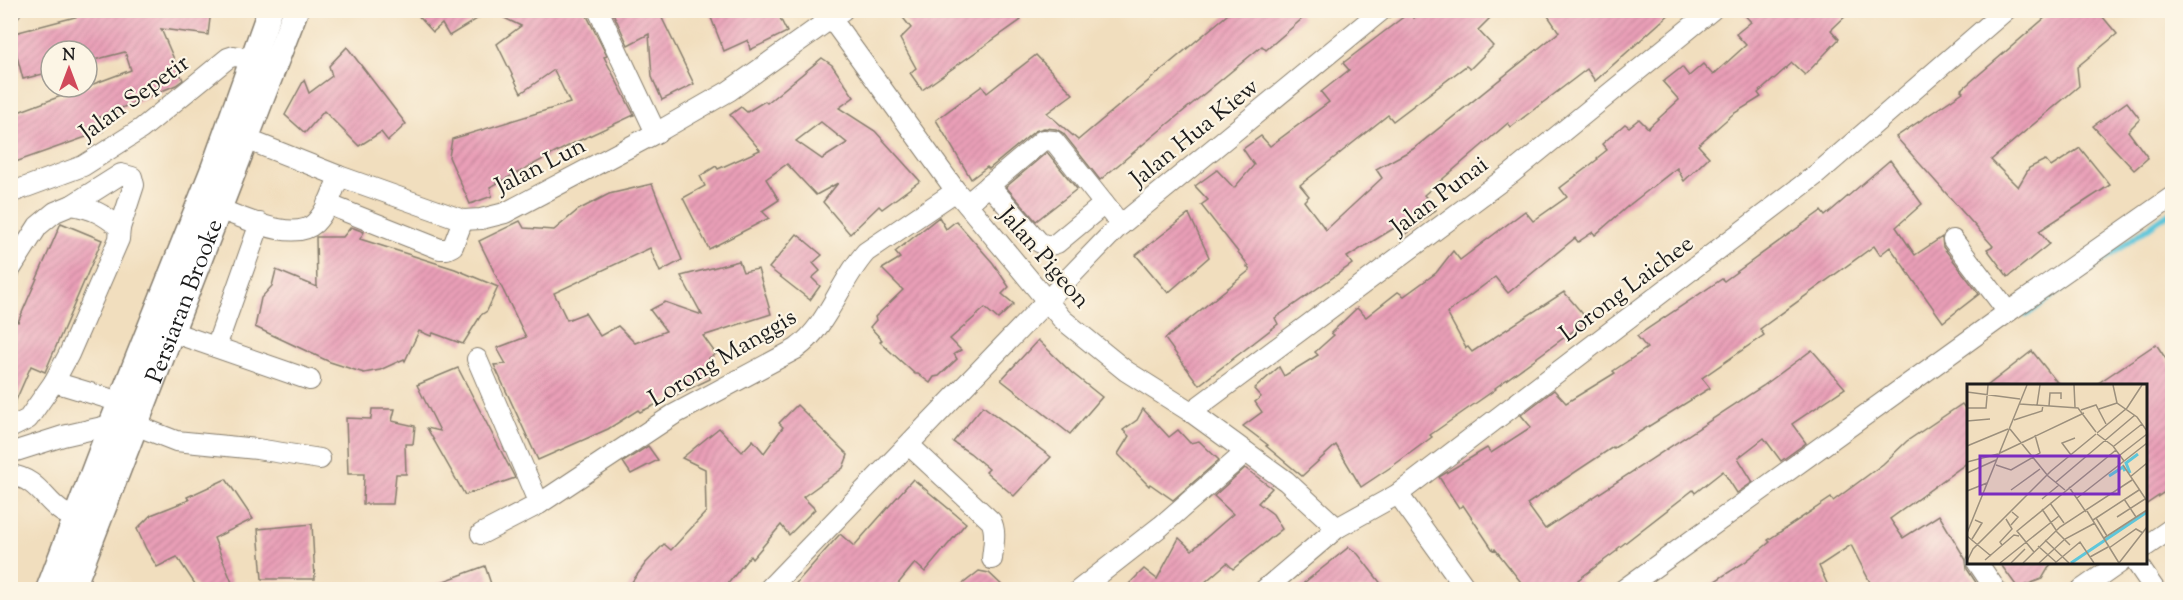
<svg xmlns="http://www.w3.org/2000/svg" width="2183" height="600" font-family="'Sorts Mill Goudy',serif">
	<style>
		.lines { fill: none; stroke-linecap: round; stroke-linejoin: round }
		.stream { stroke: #5ec6da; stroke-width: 6 }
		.building { fill: url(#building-hatch); fill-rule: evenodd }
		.minor-casing { stroke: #867d6d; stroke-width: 22 }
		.major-casing { stroke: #867d6d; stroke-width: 27 }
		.minor { stroke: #fff; stroke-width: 20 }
		.major { stroke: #fff; stroke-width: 24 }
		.labels { text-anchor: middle; stroke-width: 4.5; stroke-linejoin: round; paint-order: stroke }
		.street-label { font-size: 24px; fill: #1c1c1c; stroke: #fcf5e5 }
		.inset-river { fill: none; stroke: #5ec6da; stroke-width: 3 }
		.inset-road { fill: none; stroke: #9c907d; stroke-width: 1.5 }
		.view { fill: #7b2cbf; fill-opacity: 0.15; stroke: #7b2cbf; stroke-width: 3 }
		.inset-edge { fill: none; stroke: #1c1c1c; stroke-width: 3 }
	</style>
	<defs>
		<pattern id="building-hatch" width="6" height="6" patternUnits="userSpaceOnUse" patternTransform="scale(1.5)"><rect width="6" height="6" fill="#e99fb7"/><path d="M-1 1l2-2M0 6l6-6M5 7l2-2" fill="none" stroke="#c7889d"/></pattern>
	</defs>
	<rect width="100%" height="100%" fill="#fcf5e5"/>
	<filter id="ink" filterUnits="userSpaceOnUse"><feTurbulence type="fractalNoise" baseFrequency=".0167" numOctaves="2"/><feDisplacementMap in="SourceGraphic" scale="12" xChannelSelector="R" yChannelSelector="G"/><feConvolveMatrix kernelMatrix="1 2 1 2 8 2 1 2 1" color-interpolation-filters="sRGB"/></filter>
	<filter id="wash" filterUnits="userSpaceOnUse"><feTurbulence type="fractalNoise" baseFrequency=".008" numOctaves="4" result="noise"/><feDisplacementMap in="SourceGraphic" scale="24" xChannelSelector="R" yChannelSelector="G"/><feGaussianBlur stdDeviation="1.35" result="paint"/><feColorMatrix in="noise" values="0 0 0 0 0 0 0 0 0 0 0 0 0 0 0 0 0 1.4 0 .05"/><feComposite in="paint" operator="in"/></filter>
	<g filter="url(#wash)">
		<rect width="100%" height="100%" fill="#f1debe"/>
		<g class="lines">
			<polyline class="stream" points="2026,315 2172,211"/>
		</g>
		<g id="blocks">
			<g class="building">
				<polygon points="77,10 211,10 208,35 161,29 183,80 176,85 98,118 103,131 10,164 10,115 131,70 125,52 90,61 88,51 51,51 51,72 23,79 11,34 79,16"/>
				<polygon points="413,10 584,10 607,56 604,57 634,115 574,143 490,187 492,196 470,204 449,157 452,139 570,103 554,70 521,93 497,44 521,26 490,11 449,36 442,24 433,32"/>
				<polygon points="617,10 658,10 694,84 662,100 652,77 649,34 628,45 613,13"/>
				<polygon points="708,10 776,10 787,32 750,50 748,40 724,51"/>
				<polygon points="897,10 920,10 925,19 940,10 1014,10 1021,20 922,90 910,73 916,68 900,39 911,28"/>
				<polygon points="1233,10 1295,10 1303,18 1266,50 1262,46 1100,180 1063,133 1056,129 1044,128 1035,131 989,169 987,167 971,179 936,120 982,86 987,93 1036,55 1073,94 1047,113 1078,140"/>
				<polygon points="1422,10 1498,10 1478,30 1493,46 1470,69 1466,66 1393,121 1388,115 1300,185 1309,196 1304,201 1326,230 1382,178 1376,169 1413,149 1559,32 1544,10 1674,10 1595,81 1587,69 1511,127 1508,123 1424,195 1436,210 1404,235 1396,227 1347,257 1352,264 1275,318 1278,324 1199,385 1165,339 1250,270 1247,267 1249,266 1201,205 1208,200 1195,186 1217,170 1234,188 1254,165 1243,149 1261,136 1270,146 1329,102 1321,92 1349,70 1343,63 1410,12 1414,18"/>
				<polygon points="1740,10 1852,10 1831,30 1839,39 1805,75 1792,63 1758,93 1761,97 1733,114 1698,145 1709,157 1684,181 1677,168 1628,206 1595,235 1593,232 1578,242 1575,238 1508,293 1495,277 1447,313 1466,348 1468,347 1472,352 1564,292 1588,320 1495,388 1496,389 1430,435 1432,437 1394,465 1361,487 1336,445 1302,476 1266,446 1268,445 1243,426 1262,412 1255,402 1261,397 1254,389 1279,367 1284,376 1318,355 1315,352 1334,335 1331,333 1357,308 1366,317 1398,292 1404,296 1436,273 1453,251 1460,260 1525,211 1533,221 1567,197 1560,188 1598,159 1597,158 1607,150 1602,144 1625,124 1629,127 1639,119 1648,128 1679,100 1663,82 1682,67 1689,76 1703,64 1713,75 1746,45 1736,34 1751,22"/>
				<polygon points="2054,10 2097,10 2117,34 2077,67 2079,86 1991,160 2018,187 2029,168 2045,160 2051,167 2080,148 2110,185 2039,231 2049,244 2008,277 1987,249 1993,246 1896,137 1963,92 1961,90"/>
				<polygon points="347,47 406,124 388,141 381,132 359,146 324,111 305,133 285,115 304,80 309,93 332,76 329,66"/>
				<path d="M822 58 832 65 854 97 839 108 875 131 920 181 882 209 879 206 850 234 823 202 838 183 816 195 787 164 766 179 779 200 762 211 769 218 709 249 683 198 705 186 700 176 716 166 718 169 760 150 730 115 741 107 747 112 765 101 767 103ZM821 122 847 143 822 159 796 141Z"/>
				<polygon points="2127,102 2140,119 2128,131 2148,158 2134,170 2093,126"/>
				<polygon points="1047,152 1077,189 1036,221 1006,187"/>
				<polygon points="1890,160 1922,204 1896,227 1915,255 1942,237 1943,247 1979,294 1943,322 1890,247 1880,255 1874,246 1760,329 1764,335 1702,378 1710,388 1614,448 1613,447 1527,504 1545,529 1763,386 1812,350 1845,388 1792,424 1806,443 1781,461 1764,438 1738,458 1753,482 1737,493 1723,471 1695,493 1693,490 1617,549 1618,550 1578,580 1585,590 1527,590 1495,549 1493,550 1463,505 1459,508 1439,477 1487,448 1491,453 1531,427 1521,415 1554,390 1566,403 1615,373 1613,371 1647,348 1637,336 1722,279 1724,281 1821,211 1825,216"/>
				<polygon points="652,184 682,260 660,272 650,248 554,293 567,320 585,313 600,336 618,326 635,343 666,331 650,310 665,302 702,315 681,276 739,261 743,272 758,269 771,314 703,336 716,354 709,358 710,379 640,412 638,410 608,429 538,460 494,365 506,364 497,348 526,337 479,241 520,221 524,228 554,230 578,210 609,194"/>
				<polygon points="1189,214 1209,257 1168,293 1136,255"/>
				<polygon points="939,217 946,229 956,221 993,263 1009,287 1002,294 1014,304 998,319 985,308 950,339 961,350 954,354 957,359 939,376 934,377 930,383 918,374 915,374 880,342 882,340 870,327 876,320 875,317 903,290 882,269 900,258 895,252"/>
				<polygon points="61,223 102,240 45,372 31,366 10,414 10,319 18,322"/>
				<polygon points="351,227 364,232 360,239 455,269 498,287 487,311 481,315 463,344 433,333 431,336 419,331 405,361 404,359 380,370 364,373 330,362 255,327 261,298 272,286 276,270 317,287 316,237 343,237"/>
				<polygon points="797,234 822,255 813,263 820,271 812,278 820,286 810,300 769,268"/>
				<polygon points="1038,340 1072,373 1102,397 1070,434 1001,380"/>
				<polygon points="2156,344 2172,368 2172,487 2145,505 2145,386 2094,386"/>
				<polygon points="2032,351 2060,386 1987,386"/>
				<polygon points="458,368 515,478 465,495 427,428 440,431 417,385"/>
				<polygon points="1962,404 1968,412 1968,462 1890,519 1903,538 1939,515 1966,560 1967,569 1981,590 1874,590 1851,545 1819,566 1830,590 1701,590 1745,562 1770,542 1768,540 1831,498 1833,501 1883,464 1907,441"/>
				<polygon points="797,405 848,455 843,468 803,497 815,509 789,535 781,525 752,559 750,556 723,590 626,590 645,564 664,544 671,550 706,512 705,469 682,458 719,428 742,452 753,440 764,453 783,427 779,423"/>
				<polygon points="983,406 1051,457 1014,496 986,472 989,469 970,453 953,442"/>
				<polygon points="372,409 395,409 392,421 415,426 413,444 405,444 406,474 396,474 393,504 363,504 364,474 348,474 346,418 371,419"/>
				<polygon points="1143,409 1169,437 1178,430 1190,443 1199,441 1219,460 1173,500 1150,484 1149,486 1118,454 1129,436 1123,430 1137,420"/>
				<polygon points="648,446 658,460 631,474 623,462"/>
				<polygon points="1245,468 1272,488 1258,503 1273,514 1282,529 1233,569 1227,563 1196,590 1123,590 1144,569 1157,579 1179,538 1192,550 1233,514 1214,496"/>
				<polygon points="226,479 253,519 214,538 235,590 199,590 177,557 157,567 146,549 137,529 151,515 189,500 187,497"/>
				<polygon points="913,479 966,523 925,572 915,563 893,590 790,590 840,534 854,546"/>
				<polygon points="312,524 315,579 262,579 258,529"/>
				<polygon points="1349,547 1358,554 1386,590 1295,590"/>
				<polygon points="1999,562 2052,562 2042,579 2018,588"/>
				<polygon points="485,566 493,590 425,590 425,588"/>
				<polygon points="979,571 989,573 1007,590 955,590"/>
			</g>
		</g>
	</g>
	<g filter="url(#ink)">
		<use href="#blocks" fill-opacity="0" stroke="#867d6d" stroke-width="1.5"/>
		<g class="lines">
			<g class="minor-casing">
				<g id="minor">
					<polyline points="598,10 656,133"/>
					<polyline points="825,10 956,191 1062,319 1126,371 1191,412 1286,481 1337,528"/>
					<polyline points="10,11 11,10"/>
					<polyline points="246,139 339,176 463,220 481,219 505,213 656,133 729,91 843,10"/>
					<path d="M989 185 1039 242C1046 246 1050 246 1057 243L1104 204"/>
					<polyline points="10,193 83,166 141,129 228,58 234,56 252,59"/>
					<polyline points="327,204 440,249 447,249 453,246 463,220"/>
					<polyline points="967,204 1043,140 1054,141 1121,225"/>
					<path d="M221 210C245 218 294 243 315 223 327 211 333 191 339 176"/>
					<polyline points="1953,240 2008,312"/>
					<polyline points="10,270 38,226 55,212 72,205 121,174 132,177 134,185 120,228"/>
					<polyline points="172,332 310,380"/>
					<polyline points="216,347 260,223"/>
					<polyline points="477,359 539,504"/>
					<polyline points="54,382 120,402"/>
					<polyline points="1191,412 1512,173 1712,10"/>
					<polyline points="135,425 176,441 257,449 320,459"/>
					<path d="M10 428 28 419 54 382 69 354 119 239 120 228C105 215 92 208 72 205"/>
					<path d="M909 445 991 521C997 532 993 546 992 559"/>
					<polyline points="10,453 63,436 111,425"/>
					<path d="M10 475C48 479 48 523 89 516"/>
					<polyline points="1398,494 1467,590"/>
					<path d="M481 534 539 504 673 415 796 349C829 325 839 282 866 252L956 191"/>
					<polyline points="2146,546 2172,528"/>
					<polyline points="1977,562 1996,590"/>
					<polyline points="2136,562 2155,590"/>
					<polyline points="768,590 1117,228 1382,10"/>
					<polyline points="1079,590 1161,526 1246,452"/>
					<polyline points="1264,590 1337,528 1398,494 1817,174 2006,10"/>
					<polyline points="1623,590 2008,312 2172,197"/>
					<polyline points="2081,590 2121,562"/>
				</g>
			</g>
			<g class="major-casing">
				<g id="major">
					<polyline points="48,590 111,425 213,169 270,10"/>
					<path id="s1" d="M72 590 296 10"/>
				</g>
			</g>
			<use href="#minor" class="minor"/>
			<use href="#major" class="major"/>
		</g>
	</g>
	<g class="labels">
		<g class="street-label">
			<text transform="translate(134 97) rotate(-36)" y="8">Jalan Sepetir</text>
			<text transform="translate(1194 132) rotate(-39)" y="8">Jalan Hua Kiew</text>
			<text transform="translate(540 165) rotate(-27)" y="8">Jalan Lun</text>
			<text transform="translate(1439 195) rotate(-37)" y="8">Jalan Punai</text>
			<text transform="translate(1045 257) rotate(49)" y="8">Jalan Pigeon</text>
			<text transform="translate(1626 288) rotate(-37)" y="8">Lorong Laichee</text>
			<text dy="8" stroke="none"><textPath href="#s1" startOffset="310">Persiaran Brooke</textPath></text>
			<text transform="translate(722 357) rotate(-31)" y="8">Lorong Manggis</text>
		</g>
	</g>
	<g transform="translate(1967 384)">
		<rect width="180" height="180" fill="#f1debe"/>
		<path class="inset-river" d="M163 89 159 79 171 70M142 92 156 83 158 87M104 179 180 128"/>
		<path class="inset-road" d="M107 1 108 23M146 1 150 19 170 33 180 47M0 8 53 15M53 20 111 24 129 48M70 21 73 1M82 22 83 9H94V15M0 24H19L21 1M132 25 150 19M114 26 129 21 139 40M47 36 75 27 76 21M0 37 23 35M43 45 81 92 98 106M130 49 160 24 175 1M130 50 146 62 157 77M0 62 41 45M147 62 175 40M33 69 117 29M104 71 95 59 108 54M153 71 180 50M0 78 31 70M29 81 44 86 73 69 68 51M156 81 180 117M0 89 29 76M163 93 180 79M89 98 168 31M102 103 119 128M44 106 73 85M0 107 20 99M110 114 180 59M75 115 92 101M157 115 169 133M83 119 97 139M75 125 89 146M120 127 152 179M150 133 178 115M129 134 140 152M126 136 172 106M44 141 51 133 45 128M89 147 103 161M0 149 60 1M0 152 24 172M137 154 180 126M5 155 15 139 8 136M78 156 102 179M35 161 33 158 45 145 39 135M71 162 89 178M142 164 169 145 176 149M67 168 50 147 149 66M123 173 141 163M18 176 47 151 52 152M0 177 6 165 84 87 129 50M33 179 92 132M44 179 58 165M56 179 93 143 165 96M72 179 98 155 128 139M88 179 113 158 127 179M152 179 180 143"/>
		<path class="view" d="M13 72H152V110H13Z"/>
		<rect width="180" height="180" class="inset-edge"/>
	</g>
	<rect width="2183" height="600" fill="none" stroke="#fcf5e5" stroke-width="36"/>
	<g transform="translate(69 69)"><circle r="28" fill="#fcf5e5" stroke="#a29e95" stroke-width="1.5"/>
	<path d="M0-4.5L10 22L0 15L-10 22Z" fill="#d1495b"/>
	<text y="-9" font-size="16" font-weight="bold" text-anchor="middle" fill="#1c1c1c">N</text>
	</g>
</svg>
